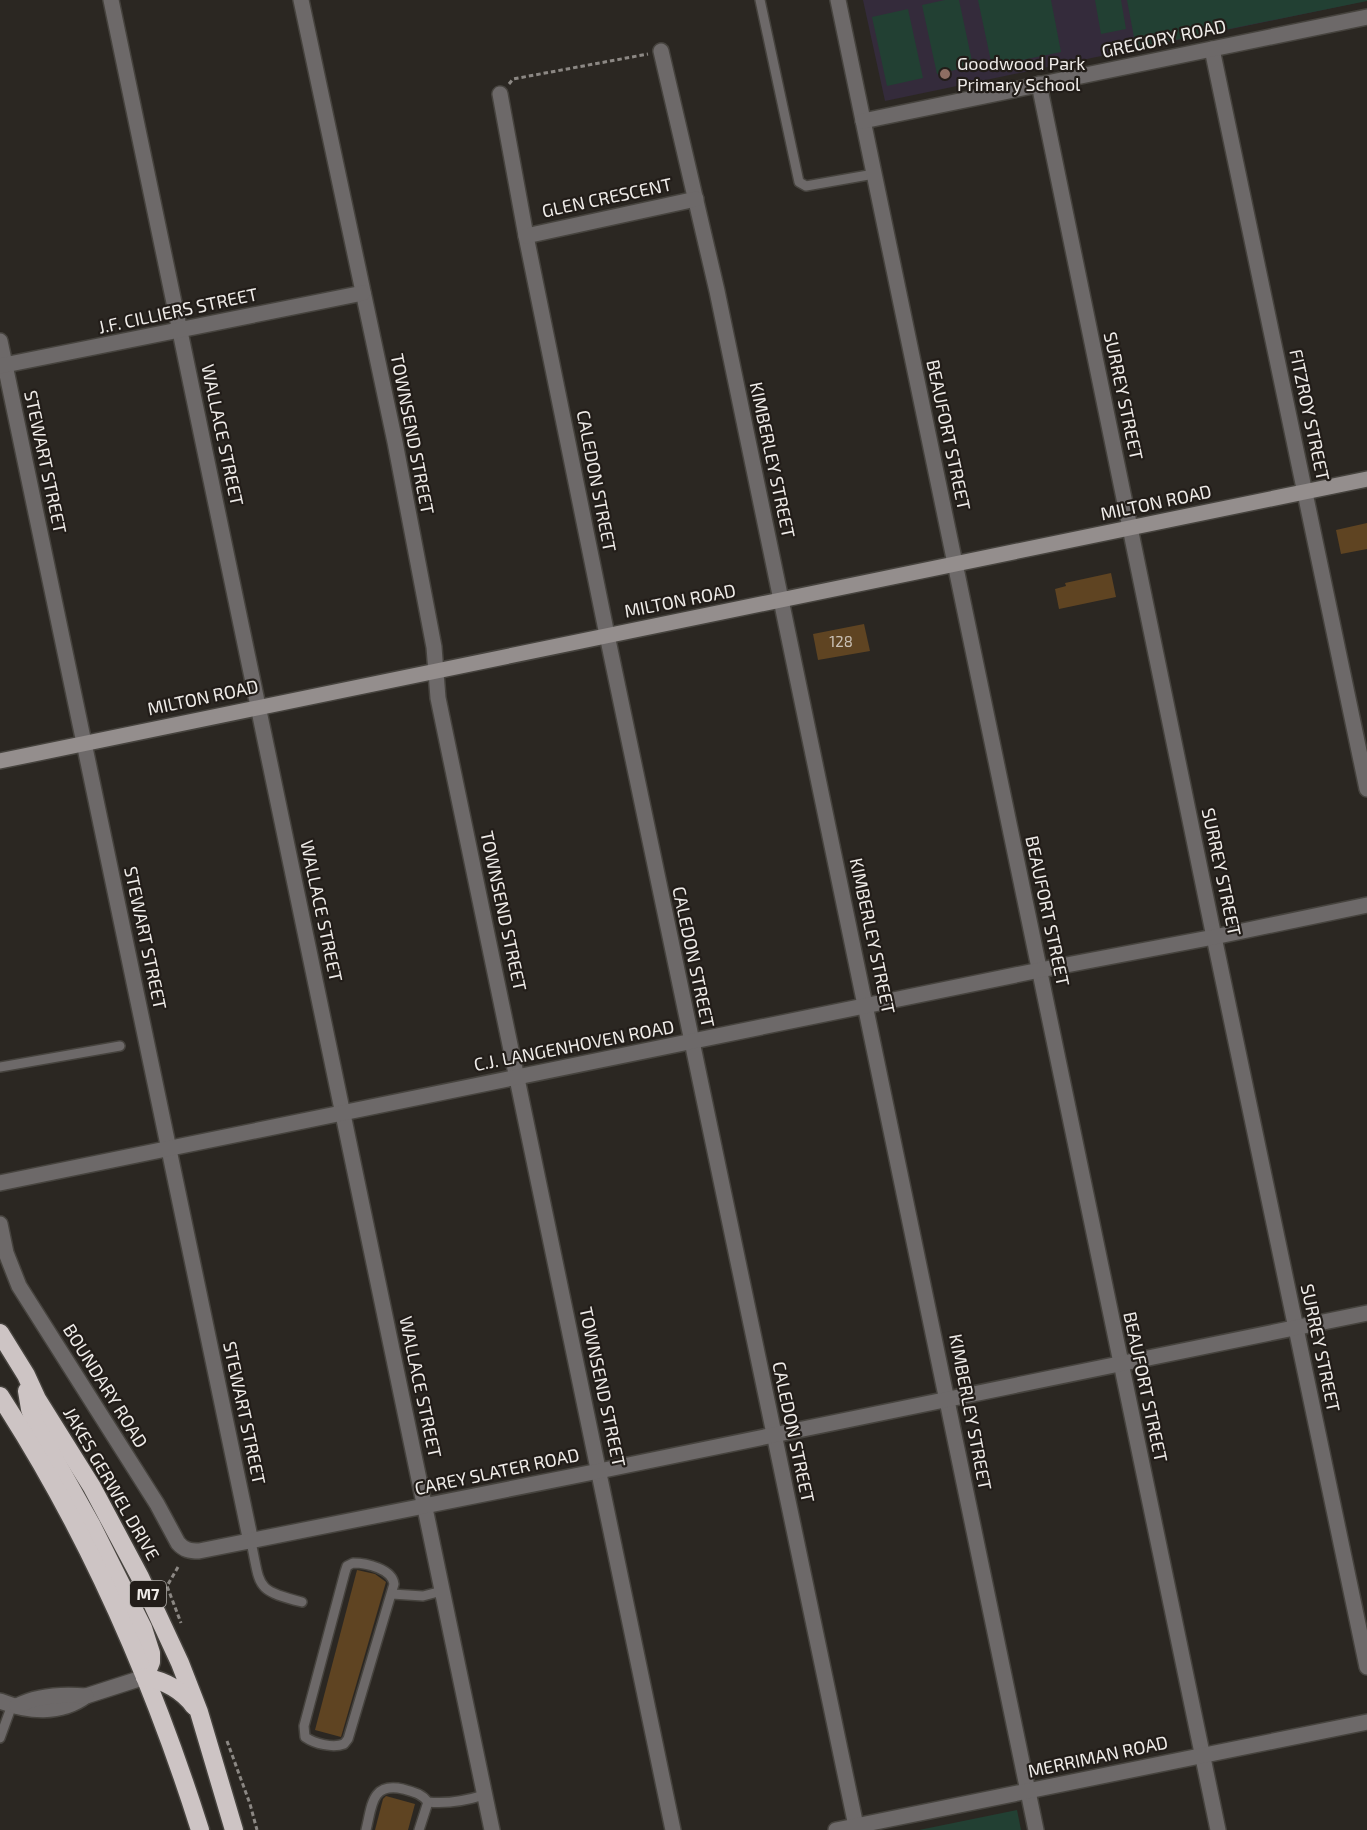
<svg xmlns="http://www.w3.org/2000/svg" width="1367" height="1830" font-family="'Exo 2',sans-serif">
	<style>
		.education { fill: #342b3b }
		.green { fill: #224033 }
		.building { fill: #5f4422 }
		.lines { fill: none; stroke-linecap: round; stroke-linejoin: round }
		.lane-casing { stroke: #46433e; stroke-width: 12 }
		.street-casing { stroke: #46433e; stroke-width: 18 }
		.secondary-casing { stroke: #46433e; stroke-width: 18 }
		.highway-casing { stroke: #46433e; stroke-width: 21 }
		.path { stroke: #8c8884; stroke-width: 3; stroke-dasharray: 4.5 3; stroke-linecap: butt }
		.lane { stroke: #6d6969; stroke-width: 9 }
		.street { stroke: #6d6969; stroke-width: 15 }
		.secondary { stroke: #948e8d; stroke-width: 15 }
		.highway { stroke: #cdc4c4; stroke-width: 18 }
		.education-dot { fill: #8d6e63; stroke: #221d19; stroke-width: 2 }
		.labels { text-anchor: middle; stroke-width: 4.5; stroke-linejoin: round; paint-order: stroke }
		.number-label { font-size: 15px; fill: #cbc2b7 }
		.shield { fill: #221d19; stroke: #b2aeab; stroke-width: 1.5 }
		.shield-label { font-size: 16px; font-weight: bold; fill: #efece9 }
		.street-label { font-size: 18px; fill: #efece9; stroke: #221d19 }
		.poi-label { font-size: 18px; fill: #efece9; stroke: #221d19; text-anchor: start }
	</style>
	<rect width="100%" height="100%" fill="#2b2722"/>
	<polygon class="education" points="863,0 1356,0 1356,3 885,101"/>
	<g class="green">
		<polygon points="945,0 959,0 973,66 937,74 922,5"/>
		<polygon points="978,0 1051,0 1061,52 992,66"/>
		<polygon points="1095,0 1121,0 1126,29 1101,34"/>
		<polygon points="1127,0 1367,0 1367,1 1136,48"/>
		<polygon points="908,9 923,78 887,86 872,17"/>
		<polygon points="1017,1810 1021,1830 919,1830"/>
	</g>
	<g class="building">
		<polygon points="1367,523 1367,549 1341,554 1336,530"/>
		<polygon points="1111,573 1116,597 1059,609 1055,589 1066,586 1065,583"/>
		<polygon points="864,624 870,651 818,660 813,634"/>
		<polygon points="357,1570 375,1574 386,1582 341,1737 315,1730"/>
		<polygon points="386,1796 415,1804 408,1830 375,1830 383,1799"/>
	</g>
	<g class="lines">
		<g class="lane-casing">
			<g id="lane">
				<polyline points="760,0 799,182 806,186 874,174"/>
				<polyline points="0,1067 120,1046"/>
				<path d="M251 1542C261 1587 254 1590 302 1602"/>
				<path d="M353 1563C367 1563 392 1569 394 1584L348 1739 344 1744C333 1748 315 1744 305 1737L304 1726 345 1572 347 1566Z"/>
				<polyline points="392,1594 423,1596 442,1591"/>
				<polyline points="0,1738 12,1705"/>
				<path d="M366 1830C372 1806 371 1782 403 1789 413 1792 421 1793 428 1802 448 1804 465 1801 484 1795"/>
				<polyline points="419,1830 428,1802"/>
			</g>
		</g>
		<g class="street-casing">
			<g id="street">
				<polyline points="111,0 492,1830"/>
				<polyline points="301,0 395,442 434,647 438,698 673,1830"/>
				<polyline points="838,0 1218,1830"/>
				<polyline points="1212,49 1367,789"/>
				<polyline points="661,51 717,291 1036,1830"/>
				<polyline points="1039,84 1214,937 1367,1667"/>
				<polyline points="500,94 526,236 607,635 856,1826"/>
				<polyline points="863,121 1367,17"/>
				<polyline points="526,236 696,199"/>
				<polyline points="0,341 251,1542"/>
				<polyline points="0,366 363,293"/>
				<polyline points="0,1183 1040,970 1214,937 1367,905"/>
				<path d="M0 1224 6 1253 19 1286 157 1504 178 1543C184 1550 190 1551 199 1551L599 1471 1367 1313"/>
				<path d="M0 1701C28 1712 60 1715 86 1696L145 1677"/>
				<path d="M17 1706C38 1695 63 1694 86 1696"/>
				<polyline points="836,1830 1367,1722"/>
			</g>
		</g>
		<g class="secondary-casing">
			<polyline id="secondary" points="0,761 1367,479"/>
		</g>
		<g class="highway-casing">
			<g id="highway">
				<polyline points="0,1333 26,1375 37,1399 92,1487 140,1577 180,1663 199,1712 234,1830"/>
				<polyline points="27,1391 30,1409 36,1426 92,1526 143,1628 151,1653 151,1662 145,1677"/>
				<path d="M0 1396C87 1530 152 1678 200 1830"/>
				<path d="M145 1677C165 1681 182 1690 194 1706"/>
			</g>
		</g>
		<g class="path">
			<polyline points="509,84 513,79 648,54"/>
			<polyline points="178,1567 167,1586 181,1623"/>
			<polyline points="227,1741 250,1804 257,1830"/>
		</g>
		<use href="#lane" class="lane"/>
		<use href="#street" class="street"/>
		<use href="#secondary" class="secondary"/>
		<use href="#highway" class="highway"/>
	</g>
	<circle class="education-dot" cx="945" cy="74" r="6"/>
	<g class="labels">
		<g class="number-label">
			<text x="841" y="647">128</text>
		</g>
		<rect class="shield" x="130" y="1581" width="36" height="26" rx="4.5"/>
		<g class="shield-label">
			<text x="148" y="1600">M7</text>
		</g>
		<g class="street-label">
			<text transform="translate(1164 39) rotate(-12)" y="6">GREGORY ROAD</text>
			<text transform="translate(607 198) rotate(-12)" y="6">GLEN CRESCENT</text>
			<text transform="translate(178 311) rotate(-12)" y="6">J.F. CILLIERS STREET</text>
			<text transform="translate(1123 396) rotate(78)" y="6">SURREY STREET</text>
			<text transform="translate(1309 415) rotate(78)" y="6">FITZROY STREET</text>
			<text transform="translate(412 434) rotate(79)" y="6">TOWNSEND STREET</text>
			<text transform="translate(222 435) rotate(78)" y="6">WALLACE STREET</text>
			<text transform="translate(948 435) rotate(78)" y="6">BEAUFORT STREET</text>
			<text transform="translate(772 460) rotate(78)" y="6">KIMBERLEY STREET</text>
			<text transform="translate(45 462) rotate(78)" y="6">STEWART STREET</text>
			<text transform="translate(596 481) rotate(79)" y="6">CALEDON STREET</text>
			<text transform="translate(1156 503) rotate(-12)" y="6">MILTON ROAD</text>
			<text transform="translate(680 601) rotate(-11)" y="6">MILTON ROAD</text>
			<text transform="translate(203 698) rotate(-12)" y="6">MILTON ROAD</text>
			<text transform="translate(1221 872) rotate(78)" y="6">SURREY STREET</text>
			<text transform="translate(321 911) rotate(78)" y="6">WALLACE STREET</text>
			<text transform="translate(503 911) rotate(78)" y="6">TOWNSEND STREET</text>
			<text transform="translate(1047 911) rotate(78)" y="6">BEAUFORT STREET</text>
			<text transform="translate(872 936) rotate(78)" y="6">KIMBERLEY STREET</text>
			<text transform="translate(145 938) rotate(78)" y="6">STEWART STREET</text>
			<text transform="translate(693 957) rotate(78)" y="6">CALEDON STREET</text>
			<text transform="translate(574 1046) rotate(-11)" y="6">C.J. LANGENHOVEN ROAD</text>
			<text transform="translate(1320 1348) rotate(78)" y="6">SURREY STREET</text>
			<text transform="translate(105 1386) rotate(58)" y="6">BOUNDARY ROAD</text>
			<text transform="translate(420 1387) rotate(78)" y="6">WALLACE STREET</text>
			<text transform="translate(602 1387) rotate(78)" y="6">TOWNSEND STREET</text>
			<text transform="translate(1145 1387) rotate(78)" y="6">BEAUFORT STREET</text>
			<text transform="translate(970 1412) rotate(79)" y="6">KIMBERLEY STREET</text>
			<text transform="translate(244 1413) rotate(78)" y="6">STEWART STREET</text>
			<text transform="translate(793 1432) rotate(78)" y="6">CALEDON STREET</text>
			<text transform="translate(497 1472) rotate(-12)" y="6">CAREY SLATER ROAD</text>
			<text transform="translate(111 1484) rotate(60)" y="6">JAKES GERWEL DRIVE</text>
			<text transform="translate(1098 1757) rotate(-12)" y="6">MERRIMAN ROAD</text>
		</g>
		<g class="poi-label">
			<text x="957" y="70">Goodwood Park<tspan x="957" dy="21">Primary School</tspan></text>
		</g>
	</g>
</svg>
